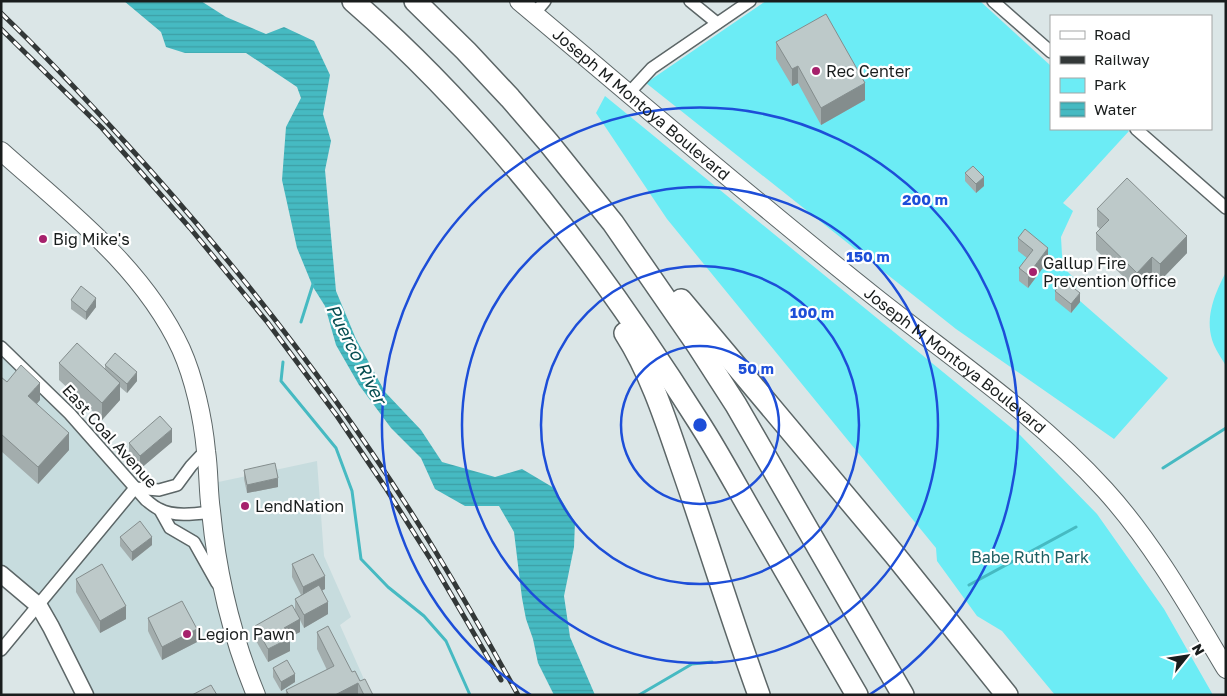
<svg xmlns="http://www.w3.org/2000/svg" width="1227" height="696" font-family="'Golos Text',sans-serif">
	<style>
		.built { fill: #c7dcde }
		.green { fill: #6cecf5 }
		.water { fill: url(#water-rules) }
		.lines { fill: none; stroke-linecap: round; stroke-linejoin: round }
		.stream { stroke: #46bac2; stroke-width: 3 }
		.street-casing { stroke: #5c6667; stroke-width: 14 }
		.secondary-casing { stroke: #5c6667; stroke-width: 19 }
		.primary-casing { stroke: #5c6667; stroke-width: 20 }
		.highway-casing { stroke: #5c6667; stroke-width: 24 }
		.street { stroke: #fff; stroke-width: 11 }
		.secondary { stroke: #fff; stroke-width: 16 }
		.primary { stroke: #fff; stroke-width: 18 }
		.highway { stroke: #fff; stroke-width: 21 }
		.rail-casing { stroke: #333838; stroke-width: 5 }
		.rail { stroke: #fff; stroke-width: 3; stroke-dasharray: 9; stroke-linecap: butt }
		.wall { fill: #a3adad }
		.shaded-wall { fill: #848d8d }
		.building { fill: #bdc9c9; stroke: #848d8d }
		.ring { fill: none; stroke: #1d4ed8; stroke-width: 2.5 }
		.poi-dot { fill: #a6216c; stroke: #fff; stroke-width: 2 }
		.labels { text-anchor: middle; stroke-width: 4.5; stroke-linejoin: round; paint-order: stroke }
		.poi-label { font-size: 16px; fill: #191d1d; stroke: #fff; text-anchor: start }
		.street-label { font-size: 16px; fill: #191d1d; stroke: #fff }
		.park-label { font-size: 16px; fill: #1d5d61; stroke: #fff }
		.water-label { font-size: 18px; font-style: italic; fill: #064e52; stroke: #fff }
		.centre { fill: #1d4ed8; stroke: #fff; stroke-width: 2.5 }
		.ring-label { font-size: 15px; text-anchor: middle; font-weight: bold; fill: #1d4ed8; stroke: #fff; stroke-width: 4.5; stroke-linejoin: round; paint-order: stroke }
	</style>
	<defs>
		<pattern id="water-rules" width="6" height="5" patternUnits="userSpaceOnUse" patternTransform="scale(1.25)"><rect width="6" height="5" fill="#46bac2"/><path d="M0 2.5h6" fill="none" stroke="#3d9fa6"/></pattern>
	</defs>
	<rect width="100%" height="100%" fill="#dbe6e7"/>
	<polygon class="built" points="1,347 160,510 210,512 209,484 317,461 324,556 351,617 340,625 371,695 85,695 51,627 1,574"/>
	<g class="green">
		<polygon points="766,1 980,1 1051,66 1051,129 1126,129 1129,131 1063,203 1073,211 1061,237 1062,255 1067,271 1079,283 1072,294 1168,378 1114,439 956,329 646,83"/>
		<polygon points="605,96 1020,435 1097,514 1164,609 1213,695 1055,695 1002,631 977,616 937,561 936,548 667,219 596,113"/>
		<path d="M1225 274H1226V366C1222 359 1217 352 1214 345 1204 321 1213 297 1225 274Z"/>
	</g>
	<polygon class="water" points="124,1 201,1 226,17 266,34 284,27 314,41 330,75 323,114 331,141 325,170 336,291 356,339 385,392 421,430 442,462 495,477 522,469 554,488 575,522 574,547 564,596 570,637 595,695 554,695 538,663 533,639 526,619 522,598 514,532 499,506 465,506 435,489 421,458 391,428 359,385 336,345 325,306 313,287 297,248 282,180 286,127 301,98 297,87 246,53 185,53 166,47 161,32"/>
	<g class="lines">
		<g class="stream">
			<polyline points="301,322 313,284"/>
			<polyline points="283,362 281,381 336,448 352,491 361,559 388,587 424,616 446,641 470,695"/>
			<polyline points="1163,468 1226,428"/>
			<polyline points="969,585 1076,527"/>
			<polyline points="639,695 692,664 712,662"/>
		</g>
		<g class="street-casing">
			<g id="street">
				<polyline points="690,1 717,23"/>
				<polyline points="993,1 1051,52"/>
				<polyline points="534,14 545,1"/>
				<polyline points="628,94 652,68 750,1"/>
				<polyline points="1136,129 1226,208"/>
				<path d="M1 347 70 414 146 500C150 503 154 507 159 509 174 517 195 514 211 512"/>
				<polyline points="135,488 159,490 177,485 191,466 206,450"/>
				<polyline points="160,510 170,528 194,542 217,583"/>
				<polyline points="1,650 135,488"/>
			</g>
		</g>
		<g class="secondary-casing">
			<polyline id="secondary" points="1,574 39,606 51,627 85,695"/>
		</g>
		<g class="primary-casing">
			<g id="primary">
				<path id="s1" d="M519 1C637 100 754 201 875 297 953 359 1037 415 1105 490 1153 543 1189 607 1226 669"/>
				<path d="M1 151C67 210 143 267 181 349 194 378 203 418 206 451 209 471 208 491 211 511 217 574 232 637 256 695"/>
			</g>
		</g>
		<g class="highway-casing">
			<g id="highway">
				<path d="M353 1C491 121 601 268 698 421 718 452 735 484 753 515 788 575 822 635 857 695"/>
				<polyline points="415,1 466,51 510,98 548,142 613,223 698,346 736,405 903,695"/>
				<polyline points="681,300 894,554 1007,695"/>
				<path d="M625 333C650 372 665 418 680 462 707 539 731 618 759 695"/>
			</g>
		</g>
		<use href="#street" class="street"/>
		<use href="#secondary" class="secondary"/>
		<use href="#primary" class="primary"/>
		<use href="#highway" class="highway"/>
		<g class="rail-casing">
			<g id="rail">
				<path d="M1 13C44 54 84 97 124 141 239 267 345 403 434 549 463 597 491 646 518 695"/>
				<polyline points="1,29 102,128 190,228 268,323 337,416 385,487 431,560 501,680"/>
			</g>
		</g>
		<use href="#rail" class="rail"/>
	</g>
	<g class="wall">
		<polygon points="776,42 865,100 821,125 798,83 792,86 776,59"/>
		<polygon points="965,173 984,186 976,193 965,181"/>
		<polygon points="1097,209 1187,253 1160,281 1152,274 1137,290 1096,250 1096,233 1100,229 1097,226"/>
		<polygon points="1018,238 1048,261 1028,288 1019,281 1019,268 1027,258 1018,251"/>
		<polygon points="1055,291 1080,302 1071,313 1055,300"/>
		<polygon points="71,300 96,307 86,320 71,309"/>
		<polygon points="59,363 105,369 105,365 137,381 127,393 120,387 120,400 102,420 59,380"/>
		<polygon points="1,377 7,382 40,400 37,404 69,450 38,484 1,451"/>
		<polygon points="172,442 140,469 129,456 129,443"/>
		<polygon points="244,470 278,487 247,493 244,479"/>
		<polygon points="120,537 152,545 132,561 120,546"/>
		<polygon points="292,564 325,589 322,590 328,614 304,628 300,620 300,632 289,637 290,651 268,662 255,639 255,626 295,610 295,599 301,595 292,577"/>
		<polygon points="76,579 126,619 100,633 76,592"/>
		<polygon points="148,618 197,642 162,660 148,631"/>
		<polygon points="317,632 352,672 373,695 286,695 286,690 327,670 317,649"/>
		<polygon points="273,668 295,682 281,691 273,677"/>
	</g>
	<g class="shaded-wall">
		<polygon points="798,66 798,83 792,86 792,69"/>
		<polygon points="865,83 865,100 821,125 821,108"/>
		<polygon points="984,177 984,186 976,193 976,184"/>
		<polygon points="2,188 2,205 1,206 1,189"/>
		<polygon points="1187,236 1187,253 1160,281 1160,264"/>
		<polygon points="1048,248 1048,261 1028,288 1028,275"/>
		<polygon points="1152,257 1152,274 1137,290 1137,273"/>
		<polygon points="1080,293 1080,302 1071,313 1071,304"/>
		<polygon points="96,298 96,307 86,320 86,312"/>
		<polygon points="137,372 137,381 127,393 127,384"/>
		<polygon points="40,383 40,400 28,413 28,396"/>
		<polygon points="120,383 120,400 102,420 102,403"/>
		<polygon points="172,429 172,442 140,469 140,456"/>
		<polygon points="69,433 69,450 38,484 38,467"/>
		<polygon points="278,478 278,487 247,493 247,485"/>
		<polygon points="152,537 152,545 132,561 132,552"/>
		<polygon points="325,576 325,589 303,600 303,587"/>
		<polygon points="328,602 328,614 304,628 304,615"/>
		<polygon points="126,606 126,619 100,633 100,621"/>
		<polygon points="300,619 300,632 284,640 284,628"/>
		<polygon points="197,629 197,642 162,660 162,647"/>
		<polygon points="290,638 290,651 268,662 268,649"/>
		<polygon points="295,674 295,682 281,691 281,682"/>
		<polygon points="358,683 358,695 335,695"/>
	</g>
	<g class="building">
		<polygon points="826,14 865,83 821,108 798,66 792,69 776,42"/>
		<polygon points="973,166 984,177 976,184 965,173"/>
		<polygon points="1127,178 1187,236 1160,264 1152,257 1137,273 1096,233 1109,220 1097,209"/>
		<polygon points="1025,229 1048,248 1028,275 1019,268 1033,250 1018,238"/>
		<polygon points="1064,280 1080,293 1071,304 1055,291"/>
		<polygon points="81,286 96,298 86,312 71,300"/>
		<polygon points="77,343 120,383 102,403 59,363"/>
		<polygon points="115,353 137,372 127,384 105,365"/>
		<polygon points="21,365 40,383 28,396 69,433 38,467 1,434 1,377 7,382"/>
		<polygon points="160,416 172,429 140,456 129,443"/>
		<polygon points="275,463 278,478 247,485 244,470"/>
		<polygon points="140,521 152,537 132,552 120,537"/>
		<polygon points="313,554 325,576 303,587 292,564"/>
		<polygon points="102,564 126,606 100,621 76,579"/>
		<polygon points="319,585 328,602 304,615 295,599"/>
		<polygon points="182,601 197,629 162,647 148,618"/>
		<polygon points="292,605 300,619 284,628 290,638 268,649 255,626"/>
		<polygon points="328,626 352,672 355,671 360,681 365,679 373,695 364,695 358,683 335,695 289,695 286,690 334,666 317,632"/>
		<polygon points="287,660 295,674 281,682 273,668"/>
		<polygon points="211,685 217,695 192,695"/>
	</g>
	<g class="ring">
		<circle cx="700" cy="425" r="79"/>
		<circle cx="700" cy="425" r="159"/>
		<circle cx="700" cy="425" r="238"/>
		<path d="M531 695A318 318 0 1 1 869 695"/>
	</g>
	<g class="poi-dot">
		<circle cx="816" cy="71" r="5"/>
		<circle cx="43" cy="239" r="5"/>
		<circle cx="1033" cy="272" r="5"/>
		<circle cx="245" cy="506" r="5"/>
		<circle cx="187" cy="634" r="5"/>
	</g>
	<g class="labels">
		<g class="poi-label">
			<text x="826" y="77">Rec Center</text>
			<text x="53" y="245">Big Mike's</text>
			<text x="1043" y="269">Gallup Fire<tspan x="1043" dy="18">Prevention Office</tspan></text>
			<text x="255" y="512">LendNation</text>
			<text x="197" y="640">Legion Pawn</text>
		</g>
		<g class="street-label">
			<text dy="6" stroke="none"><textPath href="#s1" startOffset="160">Joseph M Montoya Boulevard</textPath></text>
			<text dy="6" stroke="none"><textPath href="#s1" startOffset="565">Joseph M Montoya Boulevard</textPath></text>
			<text transform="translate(110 436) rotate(48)" y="6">East Coal Avenue</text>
		</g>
		<g class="park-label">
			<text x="1030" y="563">Babe Ruth Park</text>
		</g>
		<g class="water-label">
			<text transform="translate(356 354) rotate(63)" y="6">Puerco River</text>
		</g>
	</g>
	<circle cx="700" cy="425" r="8" class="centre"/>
	<g class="ring-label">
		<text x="925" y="205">200 m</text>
		<text x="868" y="262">150 m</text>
		<text x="812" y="318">100 m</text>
		<text x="756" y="374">50 m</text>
	</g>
	<rect width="1227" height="696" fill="none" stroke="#191d1d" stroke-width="5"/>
	<rect x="1050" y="15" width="162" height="115" fill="#ffffff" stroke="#a3a5a5"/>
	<rect x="1060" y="31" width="25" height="8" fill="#ffffff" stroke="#a3a5a5"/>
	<text x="1094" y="40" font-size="15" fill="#191d1d">Road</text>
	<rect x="1060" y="56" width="25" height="8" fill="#333838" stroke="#a3a5a5"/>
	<text x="1094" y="65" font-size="15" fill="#191d1d">Railway</text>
	<rect x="1060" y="78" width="25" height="15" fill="#6cecf5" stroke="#a3a5a5"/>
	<text x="1094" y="90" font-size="15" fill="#191d1d">Park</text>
	<rect x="1060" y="102" width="25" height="15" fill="url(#water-rules)" stroke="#a3a5a5"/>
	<text x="1094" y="115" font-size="15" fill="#191d1d">Water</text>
	<g transform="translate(1187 656) rotate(60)" stroke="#ffffff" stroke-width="4" paint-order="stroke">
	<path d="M0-4L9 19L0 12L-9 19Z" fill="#191d1d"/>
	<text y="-8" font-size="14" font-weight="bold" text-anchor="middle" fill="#191d1d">N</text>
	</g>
</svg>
